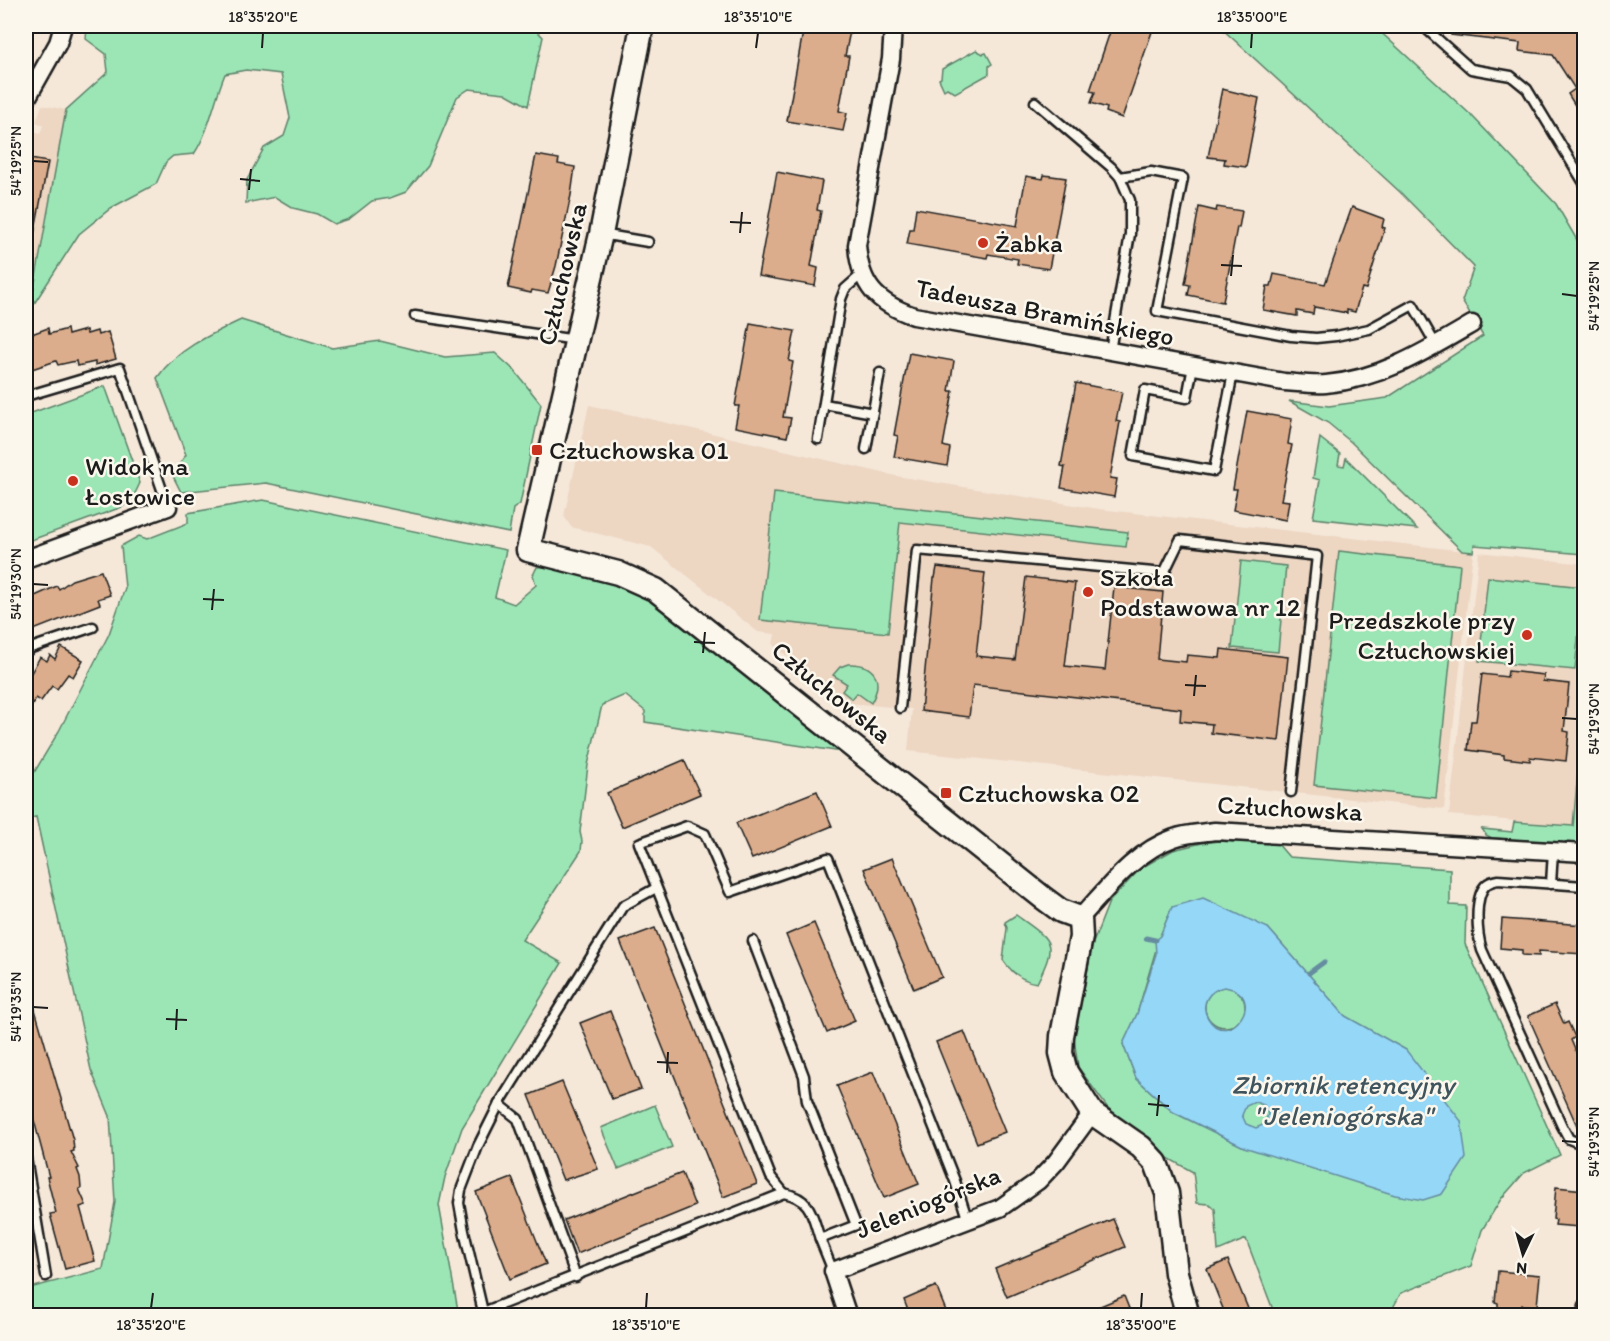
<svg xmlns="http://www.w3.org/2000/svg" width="1610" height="1341" font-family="Itim,sans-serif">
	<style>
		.built { fill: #edd6c2 }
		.green { fill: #9ce6b6; stroke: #5c8169; stroke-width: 1.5; fill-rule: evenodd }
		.water { fill: #95d7f7; stroke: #658c9f; stroke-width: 1.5; fill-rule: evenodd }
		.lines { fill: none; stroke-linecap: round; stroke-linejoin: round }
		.stream { stroke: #658c9f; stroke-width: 5 }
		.building { fill: #dbad8c; stroke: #1c1c1c; stroke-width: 1.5 }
		.lane-casing { stroke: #1c1c1c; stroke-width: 13 }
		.street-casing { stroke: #1c1c1c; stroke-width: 21 }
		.secondary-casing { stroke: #1c1c1c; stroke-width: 27 }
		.lane { stroke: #fbf7ec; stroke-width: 8 }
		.street { stroke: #fbf7ec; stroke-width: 16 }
		.secondary { stroke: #fbf7ec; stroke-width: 22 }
		.ticks { fill: none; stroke: #1c1c1c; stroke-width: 2 }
		.poi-dot { fill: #c8321e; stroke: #fbf7ec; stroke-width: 2 }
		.labels { text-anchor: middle; stroke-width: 5; stroke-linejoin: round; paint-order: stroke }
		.poi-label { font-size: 26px; fill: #1c1c1c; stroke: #fbf7ec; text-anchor: start }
		.street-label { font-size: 26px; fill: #1c1c1c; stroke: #fbf7ec }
		.water-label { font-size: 27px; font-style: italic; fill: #40545e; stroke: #fbf7ec }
		.neatline { fill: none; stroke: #1c1c1c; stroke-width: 2 }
		.ticks-label { font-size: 15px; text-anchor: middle; fill: #1c1c1c }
	</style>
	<rect width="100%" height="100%" fill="#f5e8d9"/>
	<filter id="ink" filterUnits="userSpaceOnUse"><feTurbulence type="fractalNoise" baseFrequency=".0167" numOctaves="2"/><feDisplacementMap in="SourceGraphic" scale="12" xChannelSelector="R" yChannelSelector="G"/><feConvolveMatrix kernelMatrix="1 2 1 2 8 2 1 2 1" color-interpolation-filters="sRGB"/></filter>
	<g filter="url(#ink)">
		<g class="built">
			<polygon points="42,105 66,110 36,273 26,271 26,154 33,131 40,134 43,125 36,122"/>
			<polygon points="589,405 896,476 1099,509 1473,552 1444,809 908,751 912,709 849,703 773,645 775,634 758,632 651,547 571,527 564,516"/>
			<polygon points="1479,552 1584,564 1584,706 1573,826 1449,815"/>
		</g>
		<g class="green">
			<path d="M87 26H532L543 37 528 106 505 93 469 89 457 97 428 166 406 192 390 198 372 201 349 219 334 224 317 214 293 208 275 197 246 203 247 180 264 148 284 136 290 118 281 74 246 70 225 74C214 100 210 130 194 154L173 156 166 162 156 184 111 208 79 234 30 310 66 110 108 72 106 54 86 39Z"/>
			<polygon points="1219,26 1374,26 1472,116 1556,204 1584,252 1584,554 1474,545 1473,552 1462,551 1351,442 1328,423 1289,401 1329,406 1387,398 1483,336 1462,301 1474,267 1400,192"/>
			<polygon points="976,50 983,54 986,53 992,64 989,66 989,74 955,93 947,88 944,90 939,79 941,78 942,69"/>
			<path d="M241 320 332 348 380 341 445 357 495 353 514 370 541 404 520 504 513 509 509 533 266 483 181 492 172 474 186 455 157 378C176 350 211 334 241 320Z"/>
			<path d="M105 386 140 483C135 494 132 501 122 507L26 542V415Z"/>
			<polygon points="1320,438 1340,454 1338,465 1344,466 1346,458 1417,529 1313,518 1320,480 1313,478"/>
			<polygon points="774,493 1128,532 1126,547 900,522 888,633 760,620"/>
			<path d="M263 500 506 550 495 597 514 604 536 585 533 575 537 567C565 564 618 583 644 595L849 753 645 722V711L625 695 602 705 588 765 580 832 582 841 581 851 522 940 562 963 462 1128 445 1177 439 1205 459 1316 28 1315 26 1305V1289L103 1269 115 1202 110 1116 91 1070 36 817 26 819V786L59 731 109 634 125 588 121 546 139 536 147 539 188 523V513Z"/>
			<polygon points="1339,551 1460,565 1436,798 1314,785"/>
			<polygon points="1241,561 1286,566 1278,652 1232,648"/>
			<polygon points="1488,577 1583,587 1575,670 1479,661"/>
			<path d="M848 664C875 663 884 680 871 703L857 693 852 699 842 691 847 684 833 675 840 667Z"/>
			<polygon points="1584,706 1584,844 1492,838 1486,835 1482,829 1512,832 1514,822 1573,826"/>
			<path d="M1220 841 1277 843 1289 857 1450 869V905L1466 906 1465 944 1560 1155 1524 1173 1501 1199 1482 1230 1471 1266 1401 1293 1389 1315H1275L1246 1239 1218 1251 1215 1209 1209 1204 1197 1203 1193 1172 1166 1157 1160 1149 1107 1107 1078 1067 1074 1038 1093 943 1109 902 1141 868 1173 850 1202 843ZM1172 907 1268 928 1345 1016 1406 1050 1244 1147 1173 1112 1136 1078 1123 1044 1137 1014 1160 936Z"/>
			<path d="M1016 915C1052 941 1058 941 1037 983 1022 981 1011 972 1003 960L1007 928 1005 922Z"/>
			<circle cx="1225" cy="1007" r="20"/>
			<circle cx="1255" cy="1115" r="13"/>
			<polygon points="655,1105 672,1147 618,1169 601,1128"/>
		</g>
		<path class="water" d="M1203 898 1268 928 1345 1016 1406 1050 1461 1121 1466 1158 1442 1194 1423 1200 1395 1195 1244 1147 1173 1112 1136 1078 1123 1044 1137 1014 1156 954 1155 940 1160 936 1172 907ZM1224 987C1271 994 1228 1052 1208 1018 1199 1003 1210 990 1224 987ZM1255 1102 1264 1105 1268 1114 1265 1124 1256 1128 1246 1124 1242 1115 1246 1106Z"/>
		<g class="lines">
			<g class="stream">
				<polyline points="1146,938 1155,940"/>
				<polyline points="1309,973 1324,962"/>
			</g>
		</g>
		<g class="building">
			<polygon points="804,26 851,26 845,56 849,56 839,111 847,113 843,131 787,121"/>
			<polygon points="1112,26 1154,26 1122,118 1106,112 1107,108 1091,103 1095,92 1090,91"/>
			<polygon points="1451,26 1579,26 1584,34 1584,120 1568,94 1575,89 1553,55 1519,51 1520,43 1451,35"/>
			<polygon points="1222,89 1259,98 1246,167 1224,164 1225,159 1208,157"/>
			<polygon points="536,155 559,159 558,164 575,167 571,195 556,266 548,293 532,290 531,293 508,288"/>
			<polygon points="30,159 48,162 33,240 26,239 26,181"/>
			<polygon points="777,172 822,181 817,210 821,211 811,266 818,268 815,286 758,276"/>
			<polygon points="1044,175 1066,178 1049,269 1017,264 1018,259 988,254 987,258 907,244 910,229 913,229 916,208 1017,226 1026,176 1043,179"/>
			<polygon points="1199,207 1216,211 1217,207 1242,211 1239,228 1237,227 1223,302 1188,295 1190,285 1185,284"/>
			<polygon points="1352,207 1384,219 1382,227 1385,228 1366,289 1362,288 1355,312 1347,310 1347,313 1314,307 1313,314 1297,311 1297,316 1263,310 1267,286 1271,286 1274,274 1325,284"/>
			<polygon points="750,323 795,331 789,361 793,362 783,417 791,418 787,437 735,427 739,406 735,406"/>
			<polygon points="48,328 49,334 67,329 68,335 86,330 87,334 97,331 98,335 108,332 116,359 95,365 95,362 77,366 76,361 58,365 56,361 26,371 26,336"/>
			<polygon points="909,353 954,361 949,391 953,391 943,446 950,448 947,466 894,457 898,436 894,435"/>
			<polygon points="1076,383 1122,392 1116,421 1120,422 1110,478 1117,479 1114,497 1061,488 1065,467 1061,466"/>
			<polygon points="1247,411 1292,419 1288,444 1292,445 1281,500 1289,501 1286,520 1233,510 1237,489 1233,489"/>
			<polygon points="937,567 985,573 976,656 1015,660 1026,577 1075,583 1065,666 1105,670 1114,587 1163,592 1157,659 1186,662 1187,655 1220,658 1221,649 1288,657 1279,741 1211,733 1212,724 1180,721 1181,709 973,685 969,717 921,711 934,578 935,578"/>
			<polygon points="101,571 110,595 98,599 100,604 26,633 26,600 57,586 59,589 72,580"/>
			<polygon points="61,647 83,660 73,677 68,674 57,689 52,686 41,701 36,698 26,717 26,670 31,673 40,657 47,661 50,655 55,659"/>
			<polygon points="1508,671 1544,675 1543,681 1569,684 1564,731 1569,732 1566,761 1530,757 1530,761 1504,758 1504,755 1468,750 1471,721 1476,721 1482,674 1507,677"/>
			<polygon points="684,760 700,794 622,827 607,793"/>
			<polygon points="817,791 832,826 752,859 736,823"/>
			<polygon points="892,858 942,977 914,989 864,869"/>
			<polygon points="1502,919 1584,925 1584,954 1539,951 1539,956 1522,955 1522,950 1500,948"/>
			<polygon points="814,923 855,1021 827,1033 786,935"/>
			<polygon points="655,928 757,1184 723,1197 620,941"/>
			<polygon points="29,989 73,1140 74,1151 71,1152 79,1168 77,1169 80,1177 81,1188 79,1189 86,1205 80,1207 95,1261 65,1269 50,1214 56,1213 47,1177 49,1177 26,1090 26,990"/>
			<polygon points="1555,1004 1564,1024 1568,1022 1575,1037 1571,1040 1584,1071 1584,1138 1582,1137 1528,1016"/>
			<polygon points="610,1011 641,1089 612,1099 580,1023"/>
			<polygon points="964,1031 1005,1132 977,1143 936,1042"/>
			<polygon points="873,1072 919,1184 884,1198 837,1086"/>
			<polygon points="562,1082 598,1169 563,1180 529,1095"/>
			<polygon points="682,1173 695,1206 577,1254 564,1220"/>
			<polygon points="512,1178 546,1264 510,1279 476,1192"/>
			<polygon points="1556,1187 1584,1190 1584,1223 1581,1222 1580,1227 1555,1225 1556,1220 1553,1219"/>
			<polygon points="1113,1219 1125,1247 1007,1297 995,1269"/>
			<polygon points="1228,1260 1240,1289 1251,1316 1226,1316 1207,1269"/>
			<polygon points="1498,1271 1540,1275 1537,1306 1522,1305 1521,1310 1498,1308 1498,1303 1495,1302"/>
			<polygon points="936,1286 948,1316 910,1316 904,1300"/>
			<polygon points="1124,1296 1132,1316 1079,1316 1079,1315"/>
		</g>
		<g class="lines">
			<g class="lane-casing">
				<g id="lane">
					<polyline points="1423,26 1471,69 1511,76 1527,89 1584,183"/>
					<polyline points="1035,102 1111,167 1120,177 1130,200 1130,234 1110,351"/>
					<polyline points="1120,177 1151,172 1183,178 1157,311 1291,336 1316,338 1336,336 1369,329 1413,305 1436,345"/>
					<polyline points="601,234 648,242"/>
					<polyline points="415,316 576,340"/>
					<polyline points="1193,366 1187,398 1145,390 1133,456 1214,471 1233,373"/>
					<polyline points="26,396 120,368 168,507"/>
					<polyline points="824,404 873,413"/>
					<polyline points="818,439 841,299 845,289 862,274"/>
					<polyline points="866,449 880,373"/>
					<polyline points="26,652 31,648 93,627"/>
					<polyline points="900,708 917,550 1164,573 1180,540 1317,556 1291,792"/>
					<polyline points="1551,884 1553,851"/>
					<path d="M1584 886 1498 880C1493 881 1488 882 1485 886 1474 899 1477 934 1482 950L1562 1126 1569 1139 1584 1145"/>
					<polyline points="753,941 804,1076 807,1101 856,1225 820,1239 833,1271"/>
					<polyline points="499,1104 518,1119 576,1277"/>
					<polyline points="26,1158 46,1276"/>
					<path d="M784 1193C812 1199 812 1215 820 1239"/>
					<polyline points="483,1312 784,1193 771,1177 639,843 687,826 705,834 730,892 828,858 955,1181 968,1221"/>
					<polyline points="484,1316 464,1231 459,1203 461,1190 478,1146 499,1104 623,906 656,888"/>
					<polyline points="1583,1316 1584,1305"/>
				</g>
			</g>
			<g class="street-casing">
				<g id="street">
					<path d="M893 26 891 59 857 245C860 286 877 303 914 316L1284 382C1298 383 1312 385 1326 384 1381 379 1426 351 1472 324"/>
					<polyline points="26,100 58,43 63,26"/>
					<polyline points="26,559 168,507"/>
					<path d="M1080 918C1108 888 1134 852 1174 838 1187 833 1202 833 1215 831L1584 853"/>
					<polyline points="848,1316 833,1271 1000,1208 1038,1181 1056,1162 1092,1113"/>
				</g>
			</g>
			<g class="secondary-casing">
				<polyline id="secondary" points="642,26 601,234 528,550 618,573 656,590 1042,897 1061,911 1080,918 1081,937 1062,1036 1061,1053 1066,1072 1092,1113 1141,1147 1156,1163 1167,1193 1176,1273 1188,1316"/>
			</g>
			<use href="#lane" class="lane"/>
			<use href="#street" class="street"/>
			<use href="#secondary" class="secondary"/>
		</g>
	</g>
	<path class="ticks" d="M262 48 263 33M756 48 758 33M1251 48 1252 33M33 161 48 162M240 179 260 181M249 190 251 169M730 222 751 223M740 233 742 212M1221 265 1242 266M1231 276 1233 255M1562 294 1577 296M33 584 48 585M203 599 224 600M212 610 214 589M694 642 715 643M703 653 705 632M1185 685 1206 686M1194 696 1196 675M1562 718 1577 719M33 1007 48 1008M166 1019 187 1020M176 1030 177 1009M657 1062 678 1063M667 1073 668 1052M1148 1104 1169 1106M1157 1116 1159 1095M1562 1141 1577 1142M151 1308 153 1293M646 1308 647 1293M1141 1308 1142 1293"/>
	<g class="poi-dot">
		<circle cx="983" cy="243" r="6"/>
		<rect x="531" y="444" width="12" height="12" rx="3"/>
		<circle cx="73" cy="481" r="6"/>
		<circle cx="1088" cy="592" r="6"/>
		<circle cx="1527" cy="635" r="6"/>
		<rect x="940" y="787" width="12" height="12" rx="3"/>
	</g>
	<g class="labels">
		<g class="poi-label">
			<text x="995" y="252">Żabka</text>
			<text x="549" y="459">Człuchowska 01</text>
			<text x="85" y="475">Widok na<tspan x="85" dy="30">Łostowice</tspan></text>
			<text x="1100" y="586">Szkoła<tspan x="1100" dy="30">Podstawowa nr 12</tspan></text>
			<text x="1515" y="629" text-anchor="end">Przedszkole przy<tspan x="1515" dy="30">Człuchowskiej</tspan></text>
			<text x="958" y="802">Człuchowska 02</text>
		</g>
		<g class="street-label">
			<text transform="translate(562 274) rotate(-77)" y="9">Człuchowska</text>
			<text transform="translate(1045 312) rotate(11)" y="9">Tadeusza Bramińskiego</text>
			<text transform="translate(832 692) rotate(39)" y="9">Człuchowska</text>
			<text transform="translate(1290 808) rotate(3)" y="9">Człuchowska</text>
			<text transform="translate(928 1202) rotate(-22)" y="9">Jeleniogórska</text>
		</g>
		<g class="water-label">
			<text x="1343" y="1094">Zbiornik retencyjny<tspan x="1343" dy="31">"Jeleniogórska"</tspan></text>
		</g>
	</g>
	<rect width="1610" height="1341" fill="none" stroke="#fbf7ec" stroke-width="66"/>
	<g transform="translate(1523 1254) rotate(185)" stroke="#fbf7ec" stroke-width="4.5" paint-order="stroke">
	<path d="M0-4.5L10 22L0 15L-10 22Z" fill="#1c1c1c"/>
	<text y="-9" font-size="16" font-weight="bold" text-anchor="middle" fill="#1c1c1c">N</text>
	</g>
	<rect x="33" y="33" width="1544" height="1275" class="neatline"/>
	<g class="ticks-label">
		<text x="263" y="22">18°35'20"E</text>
		<text x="758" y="22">18°35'10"E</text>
		<text x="1252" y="22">18°35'00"E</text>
		<text transform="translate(16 161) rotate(-90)" y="5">54°19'25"N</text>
		<text transform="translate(1594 296) rotate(-90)" y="5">54°19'25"N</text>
		<text transform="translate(16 584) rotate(-90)" y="5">54°19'30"N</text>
		<text transform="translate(1594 719) rotate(-90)" y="5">54°19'30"N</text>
		<text transform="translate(16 1007) rotate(-90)" y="5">54°19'35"N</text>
		<text transform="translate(1594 1142) rotate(-90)" y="5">54°19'35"N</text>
		<text x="151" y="1330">18°35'20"E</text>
		<text x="646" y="1330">18°35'10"E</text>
		<text x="1141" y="1330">18°35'00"E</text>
	</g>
</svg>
